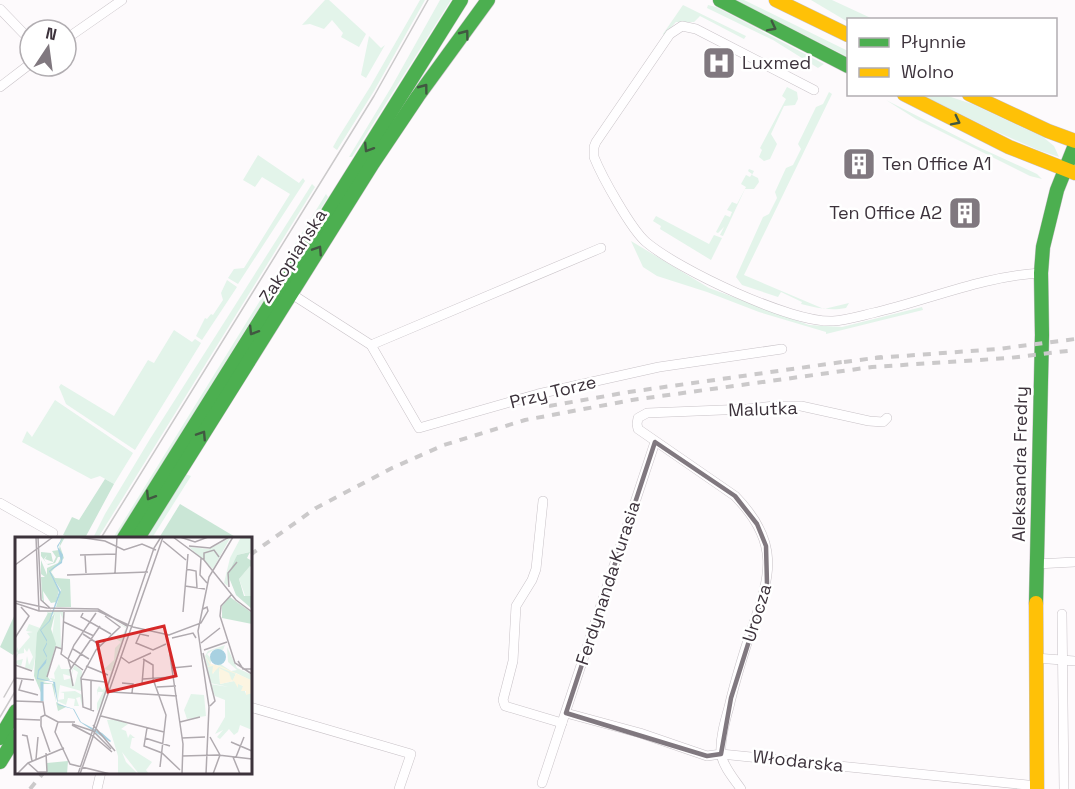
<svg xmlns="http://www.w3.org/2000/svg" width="1075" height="789" font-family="'Space Grotesk',sans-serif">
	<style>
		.green { fill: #e3f4ea }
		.forest { fill: #cae6d6 }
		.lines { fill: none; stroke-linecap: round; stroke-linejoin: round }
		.street-casing { stroke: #c8c2c7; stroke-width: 10 }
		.fast-casing { stroke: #c8c2c7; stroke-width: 15 }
		.slow-casing { stroke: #c8c2c7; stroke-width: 15 }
		.street { stroke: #fffeff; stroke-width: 9 }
		.fast { stroke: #4caf50; stroke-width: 14 }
		.slow { stroke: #ffc107; stroke-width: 14 }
		.tram { stroke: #cbc9ca; stroke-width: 1.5 }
		.rail { stroke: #cbc9ca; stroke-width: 4; stroke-dasharray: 8 8; stroke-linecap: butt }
		.oneway { stroke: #415841 }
		.marked { fill: none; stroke: #80787f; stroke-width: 4.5; stroke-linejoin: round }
		.labels { text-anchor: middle; stroke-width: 5; stroke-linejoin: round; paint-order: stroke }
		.poi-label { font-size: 18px; fill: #3c323b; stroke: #fff; text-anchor: start }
		.street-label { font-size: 18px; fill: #3c323b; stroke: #fff }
		.inset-river { fill: none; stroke: #a8d1e1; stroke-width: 3 }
		.inset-road { fill: none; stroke: #b0aaaf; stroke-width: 1.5 }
		.view { fill: #d62828; fill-opacity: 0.15; stroke: #d62828; stroke-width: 3 }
		.inset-edge { fill: none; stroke: #3c323b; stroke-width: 3 }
	</style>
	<rect width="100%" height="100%" fill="#fdfafc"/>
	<g class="green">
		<polygon points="325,0 329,0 366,34 359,47 341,37 343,33 332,20 324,29 310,24 302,25"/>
		<polygon points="420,0 425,0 374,91 337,150 333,147 338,138 370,87"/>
		<polygon points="440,0 451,0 352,157 349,157 392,86"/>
		<polygon points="736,0 744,0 848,51 848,57"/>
		<polygon points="811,0 832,0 873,19 848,20 848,22"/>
		<polygon points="683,5 746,36 744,39 700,16 694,22 676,22 664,35 663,34"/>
		<polygon points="708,5 716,7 824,64 818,68 773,40 707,8"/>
		<polygon points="369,36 381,48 385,45 366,78 361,75"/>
		<polygon points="787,87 797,92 798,99 795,105 784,106 771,134 777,144 770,159 764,161 759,157 762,150 760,148 786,99 782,96"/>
		<path d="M829 92 832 94 744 275 824 309 849 303 846 308C830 311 817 308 801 304L802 302 781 292 778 297 742 285 736 277 763 217 769 214 777 198 775 192 786 168 793 165 801 149 798 144 816 107 823 104Z"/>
		<polygon points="922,95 945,95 972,104 1043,137 1054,146 1059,157 1038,150 995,131"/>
		<polygon points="886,100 976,146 1037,174 1042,179 1030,176 916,119"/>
		<polygon points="258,155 299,183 303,178 305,181 238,284 228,278 234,269 244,268 290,194 262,177 255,187 243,180"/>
		<polygon points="749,169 754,171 752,175 758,178 759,182 754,189 745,189 723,236 720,235 724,227 718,233 716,232 725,215 730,217 732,212 727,210 732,202 737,204 746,187 741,184 746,175 750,177 752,174 748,171"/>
		<polygon points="312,184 315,187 98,538 93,538 105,514 150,439"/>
		<polygon points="326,194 328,197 116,538 113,538"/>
		<polygon points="656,216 709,244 714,235 722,238 711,260 660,229 661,226 653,221"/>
		<polygon points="631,241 709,288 809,325 842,327 922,307 923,310 826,334 826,332 759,312 707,292 657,276 643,267"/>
		<polygon points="227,280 237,287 202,340 196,336 205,318 207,319 211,314 213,315 223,300 221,293"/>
		<polygon points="174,330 192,342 195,339 201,343 135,450 66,404 59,387 61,384 114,416 148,360 154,363"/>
		<polygon points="55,400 133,453 114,484 100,476 91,479 22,442 27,431 32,437"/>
		<polygon points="185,474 191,476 152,538 146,538"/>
	</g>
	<g class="forest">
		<polygon points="105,479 114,484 85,538 70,538 63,535 72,517 79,520"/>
		<polygon points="180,504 237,538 159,538"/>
		<polygon points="16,612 16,650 13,655 0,647"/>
	</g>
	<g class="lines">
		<g class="street-casing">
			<g id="street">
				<polyline points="0,9 30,40"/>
				<polyline points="66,39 122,0"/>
				<polyline points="0,87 30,64"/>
				<path d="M814 90 696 29 682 26 670 34 596 142 594 147V157C602 177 631 229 646 242 679 270 791 323 833 321 846 320 860 316 873 313 929 300 983 276 1041 273"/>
				<polyline points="290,293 371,345 419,428 538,394 659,367 782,349"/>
				<polyline points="371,345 601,248"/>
				<polyline points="543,501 536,569 532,580 516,606 513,661 503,700 505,706 562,723"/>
				<polyline points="0,503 53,533"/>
				<polyline points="1036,564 1075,562"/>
				<polyline points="1062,614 1064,789"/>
				<polyline points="1036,658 1075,661"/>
				<polyline points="250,707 411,754 399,789"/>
				<polyline points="566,713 640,733 707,756 721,754 1037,786"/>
				<polyline points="542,783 655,442"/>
				<polyline points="97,789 101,772"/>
				<path d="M741 789C734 779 722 765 721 753 720 738 725 721 729 707 734 685 741 662 748 640 768 581 785 547 735 496L638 429 637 424 638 418 647 413 747 409 775 406H801L869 421 883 422 887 418"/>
			</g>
		</g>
		<g class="fast-casing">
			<g id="fast">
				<polyline points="720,0 848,66"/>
				<polyline points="124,538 461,0"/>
				<polyline points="138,538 373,163 418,96 488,0"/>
				<polyline points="1036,603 1042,335 1041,273 1043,247 1057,190 1075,145"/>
				<polyline points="0,738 16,711"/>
				<polyline points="0,762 16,736"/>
			</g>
		</g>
		<g class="slow-casing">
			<g id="slow">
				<polyline points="776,0 848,35"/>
				<polyline points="904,94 1009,147 1075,173"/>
				<polyline points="969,94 1048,131 1075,141"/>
				<polyline points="1036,603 1037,789"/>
			</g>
		</g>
		<use href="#street" class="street"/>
		<use href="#fast" class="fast"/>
		<use href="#slow" class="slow"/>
		<g class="tram">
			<polyline points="101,538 374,96 428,0"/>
			<polyline points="4,697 16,676"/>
			<polyline points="0,717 16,690"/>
		</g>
		<g class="rail">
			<polyline points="875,358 998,349 1075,339"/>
			<polyline points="844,362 882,357"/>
			<polyline points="549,406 629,392 842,362"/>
			<polyline points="250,555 316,508 392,468 444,445 525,420 632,400 872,367 1009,358 1075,350"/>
			<polyline points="30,789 44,772"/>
		</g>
	</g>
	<defs><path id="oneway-chevron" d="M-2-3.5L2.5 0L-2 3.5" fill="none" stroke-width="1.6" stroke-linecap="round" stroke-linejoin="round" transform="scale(1.5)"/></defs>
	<g class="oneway">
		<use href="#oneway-chevron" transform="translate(772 27) rotate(27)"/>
		<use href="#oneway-chevron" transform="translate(465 34) rotate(-53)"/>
		<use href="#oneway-chevron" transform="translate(424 88) rotate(-53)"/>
		<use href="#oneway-chevron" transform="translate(956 121) rotate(27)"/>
		<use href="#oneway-chevron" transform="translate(368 148) rotate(122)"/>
		<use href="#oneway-chevron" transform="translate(318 250) rotate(-57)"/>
		<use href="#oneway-chevron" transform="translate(253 331) rotate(122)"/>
		<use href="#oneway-chevron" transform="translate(202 435) rotate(-57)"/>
		<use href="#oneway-chevron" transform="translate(150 496) rotate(122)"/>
	</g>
	<path class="marked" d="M655 442 735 496 757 524 766 546 767 584 731 698 721 754 707 756 566 713Z"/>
	<defs>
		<g id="hospital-square" transform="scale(1.725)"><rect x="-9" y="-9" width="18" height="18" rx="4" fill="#80787f" stroke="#fff"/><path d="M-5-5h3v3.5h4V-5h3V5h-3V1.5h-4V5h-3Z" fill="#fff"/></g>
		<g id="building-square" transform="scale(1.725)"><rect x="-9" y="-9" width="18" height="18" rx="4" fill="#80787f" stroke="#fff"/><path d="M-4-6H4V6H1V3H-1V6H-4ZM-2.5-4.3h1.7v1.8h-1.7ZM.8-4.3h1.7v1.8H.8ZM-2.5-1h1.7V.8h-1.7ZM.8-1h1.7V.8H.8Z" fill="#fff"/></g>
	</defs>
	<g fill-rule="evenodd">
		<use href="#hospital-square" x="719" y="63"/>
		<use href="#building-square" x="859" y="164"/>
		<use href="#building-square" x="965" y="213"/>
	</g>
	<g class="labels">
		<g class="poi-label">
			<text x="742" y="69">Luxmed</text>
			<text x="882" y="170">Ten Office A1</text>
			<text x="942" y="219" text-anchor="end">Ten Office A2</text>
		</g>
		<g class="street-label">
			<text transform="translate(293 256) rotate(-57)" y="6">Zakopiańska</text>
			<text transform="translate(553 392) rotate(-14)" y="6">Przy Torze</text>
			<text transform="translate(763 409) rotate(-2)" y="6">Malutka</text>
			<text transform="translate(1020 464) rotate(-89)" y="6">Aleksandra Fredry</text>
			<text transform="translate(608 583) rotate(-72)" y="6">Ferdynanda Kurasia</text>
			<text transform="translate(757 613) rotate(-73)" y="6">Urocza</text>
			<text transform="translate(798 761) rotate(6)" y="6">Włodarska</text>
		</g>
	</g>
	<g transform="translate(15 537)">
		<rect width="237" height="237" fill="#fdfafc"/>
		<path d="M226 0H237V19L234 15 222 18 213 49 209 46 215 21ZM215 1 198 32 174 10 194 12ZM235 29 237 59 231 61 224 42ZM48 74V82L45 76 46 111 40 110 37 100 40 77 33 79 32 75ZM99 84 111 90 110 98 86 171 82 178 86 168 82 174V166L88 155H83V159L82 153 84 149 88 153 91 146V152L96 134 89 132 99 123 100 111 106 105 101 102 107 100 101 97 107 99 111 91ZM14 87 25 91 18 133 10 131 12 119 14 128 18 120 14 111 12 115 9 111V116L3 117 0 124 8 122 6 129 0 126V119L3 116 1 114 3 110V114L15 100 12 96 18 95 11 94ZM210 108 208 113 200 112 192 117 200 126 196 124 195 129H199L198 137 204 126 216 134 222 133 213 125 212 110 222 131 237 138V144L221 136 218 144 204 134 205 147 219 144 228 149 231 157 237 156V193L225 188 223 195 219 198 214 192 205 202 202 200 208 193 200 197 210 180V163L200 159 195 147 214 150 195 146 190 119 193 114ZM44 127 46 132H55V139L48 137 49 143 57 141 59 150 63 135 58 132 57 138V133L60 128 67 134 66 154 45 148 43 163 49 162V156L45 155 60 154 67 158V169L65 160 61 161 64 169H59L60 162 53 161 51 168 42 164 40 146 35 141 40 142 39 136ZM176 157 189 158 191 179 172 182 169 173ZM103 182 113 187 106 192 111 194 113 201 115 197 120 201H117L115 211 137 225 131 233 134 237H124L107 215 111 225 123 237H103V219L92 183Z" fill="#e3f4ea"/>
		<path d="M46 0H50L45 9 49 21 36 35 40 41 55 42 56 70H41L46 53 36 38 44 53 41 65 36 66 28 54 29 65 35 70 30 67 28 65 27 61 26 40H30L26 37V23L32 38V31L43 26 46 20H43L40 26 33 28 26 19V15L36 16 38 25 30 22 32 18 29 22 32 27 38 26 41 20 37 14 44 13ZM235 15 232 21 237 24V31L235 29 224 42 229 59H237V72L221 58 213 38 222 18ZM215 60 237 76V87L207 81V69ZM33 76H37L36 81 40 76 36 92 41 107 32 139 35 143 27 145 39 147 41 165 51 170 43 174 37 147H28L27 158 19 139 22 96ZM53 224 52 237H32V226Z" fill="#cae6d6"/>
		<path d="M190 119 196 127 205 129 236 143 237 156 231 158V154H226L228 149 223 147V151L219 144 205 147 204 131 214 136 217 144 221 137 204 130 197 137 198 129 192 130 195 128Z" fill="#fcf5e1"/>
		<path d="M48 0 43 10 48 18 47 26 35 34 46 55 35 84 26 93 32 103V107L29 113 32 119 31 126 24 134 23 141 40 145 43 167 59 172 66 185 87 196 96 204 95 205 65 185 58 172 43 168 38 145 22 142 23 133 32 121 28 113 32 105 25 93 34 84 44 55 34 34 46 24 42 9ZM195 120a8 8 0 1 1 16 0a8 8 0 1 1-16 0Z" fill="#a8d1e1"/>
		<path class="inset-river" d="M27 164V145"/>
		<path class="inset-road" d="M21 0 24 74M23 0 26 63 36 72M63 0 90 4 109 13 127 7 141 13M158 0 189 23 221 63 237 75M165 0 180 5 193 0M148 4 171 23M174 9 195 11 214 0M65 18 101 17M70 18 71 36M186 21 185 38 192 46M189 23V16L199 13 204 20M0 28 38 0M171 32 181 34 182 51M100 36 102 0M52 38 133 35M170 49 190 52M214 50 213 36 222 25M217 57 206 69 205 79 220 126 237 137M0 64 32 71 83 72 112 89M0 66 24 74H83L118 90 154 98 186 86 193 74 192 70 188 72M168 75 173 17M68 76 66 80 96 97M49 85 79 99M68 97 85 108M152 98 168 207 167 237M134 99 125 97 121 106 138 113 151 107M0 101 14 79 6 70M157 101 178 96 181 101M186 106 205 91M47 112 46 117 68 133M58 112 74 122M189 113 212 105M188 116 200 164 195 169M106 120 114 126 136 116M128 122 138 128V142L151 178 145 230M223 124 228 132H237M0 128 17 134M71 129 93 138M157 131 177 129M56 132 53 122 59 108 81 76M32 140 41 110 47 112 49 75M0 141 19 143M66 142 90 145M128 142 158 140M7 143 4 153 23 158M76 143V173M107 146 118 147 117 156M127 147 129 123M58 149 55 133 85 89M142 150 161 149M96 155 162 159M0 164 28 165 30 178M79 174 68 170 66 141 81 113 105 90 90 79M30 178 26 180V189L35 215M30 178 43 185H60M86 179 149 195M0 182 25 183M43 185 40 195 55 227 95 237M165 185 185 180M57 187 78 194 96 212M57 188 78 199 97 215M78 188 100 214M132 191 129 209 147 216 165 233M7 198 12 199 17 224M195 200 205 218M130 201 155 209M167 201 190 200M216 205 237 214M31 216 32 235M167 219 203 218 237 222M218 220 225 237M221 220 229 200M21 222 23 200M13 226 23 235H32M2 237 13 226 49 211M63 237 139 11 146 0M65 237 148 0M191 237 194 170 183 94 194 40 218 0M198 237 205 218"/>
		<path class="view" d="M149 89 161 139 93 155 82 105Z"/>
		<rect width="237" height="237" class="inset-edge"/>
	</g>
	<rect x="847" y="18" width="210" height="78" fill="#ffffff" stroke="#b1adb1" stroke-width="1.5"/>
	<rect x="859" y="38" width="30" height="9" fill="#4caf50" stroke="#b1adb1" stroke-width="1.5"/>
	<text x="901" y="48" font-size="18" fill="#3c323b">Płynnie</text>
	<rect x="859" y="68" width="30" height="9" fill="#ffc107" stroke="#b1adb1" stroke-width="1.5"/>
	<text x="901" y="78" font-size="18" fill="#3c323b">Wolno</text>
	<g transform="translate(48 48) rotate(13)"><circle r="28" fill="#ffffff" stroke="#b1adb1" stroke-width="1.5"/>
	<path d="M0-4.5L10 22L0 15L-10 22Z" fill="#80787f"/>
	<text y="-9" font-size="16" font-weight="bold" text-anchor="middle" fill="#3c323b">N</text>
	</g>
</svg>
